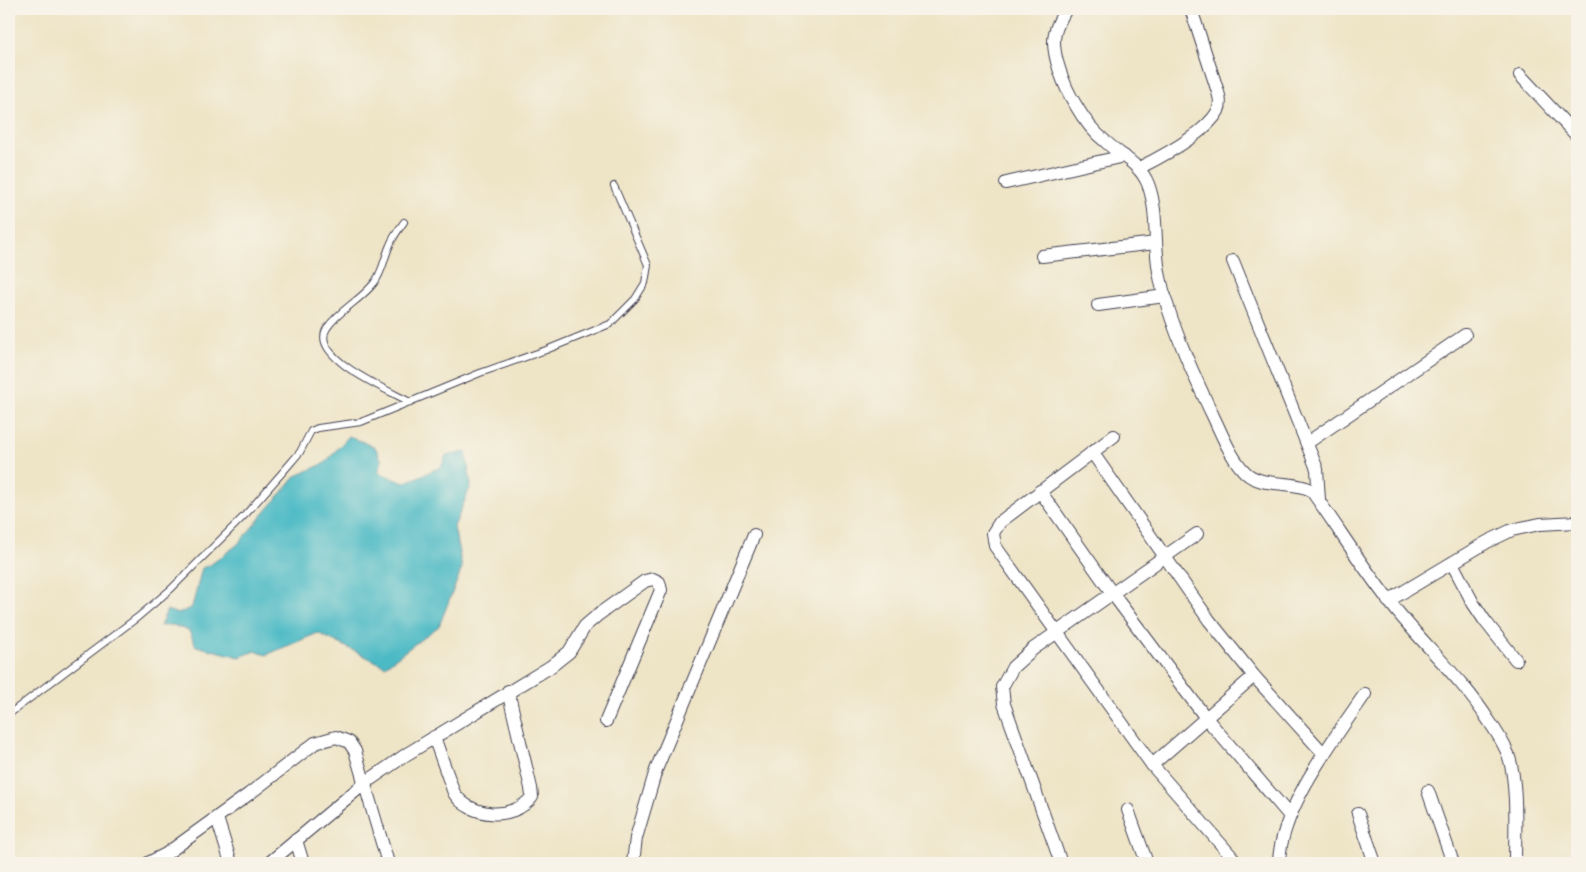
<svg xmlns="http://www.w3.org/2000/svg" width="1586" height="872" font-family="'Shantell Sans',sans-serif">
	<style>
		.water { fill: #4cbac5; stroke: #376e80 }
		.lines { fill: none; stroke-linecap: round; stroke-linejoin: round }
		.service-casing { stroke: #413f50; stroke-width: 8 }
		.minor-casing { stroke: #413f50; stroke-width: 14 }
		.service { stroke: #fff; stroke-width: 6 }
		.minor { stroke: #fff; stroke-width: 12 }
	</style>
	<rect width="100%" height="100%" fill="#f7f3e8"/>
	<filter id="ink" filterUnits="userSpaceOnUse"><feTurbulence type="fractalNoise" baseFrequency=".02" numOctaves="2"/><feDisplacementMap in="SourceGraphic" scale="10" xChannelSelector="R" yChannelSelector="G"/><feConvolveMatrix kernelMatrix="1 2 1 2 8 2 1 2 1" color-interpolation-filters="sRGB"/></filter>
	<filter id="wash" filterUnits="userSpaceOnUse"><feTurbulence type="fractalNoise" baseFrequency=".0096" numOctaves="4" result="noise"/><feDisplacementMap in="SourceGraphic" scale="20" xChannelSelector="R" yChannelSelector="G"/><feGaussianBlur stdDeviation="1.12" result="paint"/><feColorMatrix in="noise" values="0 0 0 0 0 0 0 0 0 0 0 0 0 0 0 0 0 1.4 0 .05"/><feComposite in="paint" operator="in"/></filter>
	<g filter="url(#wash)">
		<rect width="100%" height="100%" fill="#eee4c6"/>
		<polygon class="water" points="349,436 375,447 382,461 378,472 404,483 441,467 446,456 466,452 471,485 454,527 462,568 439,626 385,666 318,633 266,655 255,651 240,657 196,646 189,631 173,625 160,626 167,610 178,614 192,607 202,568 210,565 237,545 296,476 325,463"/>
	</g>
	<g filter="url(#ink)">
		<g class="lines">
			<g class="service-casing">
				<g id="service">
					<path d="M404 222C399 229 393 237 390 245 384 258 383 272 374 283 361 300 339 310 327 328 308 357 390 391 410 402"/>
					<polyline points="9,714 138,617 171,589 246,514 288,466 300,452 311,431 318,428 361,422 480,373 546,350 610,324 635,299 645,283 648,265 614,186"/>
				</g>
			</g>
			<g class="minor-casing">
				<g id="minor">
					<path d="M1066 9C1062 16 1057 24 1055 33 1050 52 1065 88 1075 104 1083 118 1093 132 1106 142 1121 156 1140 164 1148 184 1159 213 1153 246 1160 277 1169 322 1194 376 1214 418 1222 435 1232 460 1246 473 1263 488 1292 480 1311 490 1340 530 1365 572 1397 611 1427 648 1463 680 1489 721 1496 731 1503 742 1508 754 1518 782 1515 832 1515 863"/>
					<polyline points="1520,75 1577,136"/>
					<path d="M1139 168C1161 157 1206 133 1218 111 1221 104 1220 99 1218 92L1191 9"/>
					<polyline points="1006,183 1124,156"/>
					<polyline points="1042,256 1156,243"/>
					<polyline points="1233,261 1317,469 1319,500"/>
					<polyline points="1098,305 1165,296"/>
					<polyline points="1114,436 1000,522 993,533 995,546 1152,765 1232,857"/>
					<polyline points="1307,443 1465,335"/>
					<polyline points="1092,452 1209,620 1254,676 1324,754"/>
					<polyline points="1040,491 1112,593 1206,718 1289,815"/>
					<polyline points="1452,563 1473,603 1485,621 1516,660"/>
					<polyline points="1388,601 1487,542 1512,530 1540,524 1577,522"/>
					<path d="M434 737 454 793C470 818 513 821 532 797L531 788 508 691"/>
					<polyline points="1152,765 1254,676"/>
					<polyline points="1428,791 1453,863"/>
					<polyline points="1128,810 1147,863"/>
					<polyline points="1358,814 1375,863"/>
					<polyline points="217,818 231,863"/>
					<polyline points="296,840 303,863"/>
					<polyline points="148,863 166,854 249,794 315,743 336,737 349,742 355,751 388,863"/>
					<polyline points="269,863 365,783 407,754 550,667 569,652 585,626 599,614 645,581 653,579 659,582 661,590 606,721"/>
					<polyline points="633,863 636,838 656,770 754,535"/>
					<polyline points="1061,863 1004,704 1002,687 1013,667 1033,649 1197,534"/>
					<path d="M1279 863C1280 809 1334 739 1365 694"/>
				</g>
			</g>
			<use href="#service" class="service"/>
			<use href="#minor" class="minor"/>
		</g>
	</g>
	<rect width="1586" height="872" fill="none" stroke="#f7f3e8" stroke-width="30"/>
</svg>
